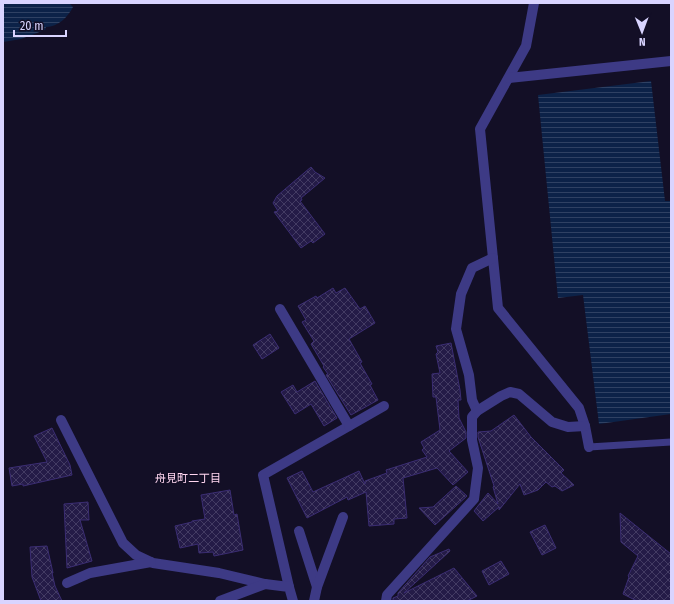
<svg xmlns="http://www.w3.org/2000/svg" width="674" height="604" font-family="'Fira Sans Condensed','Noto Sans JP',sans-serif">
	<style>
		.water { fill: url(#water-rules) }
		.building { fill: url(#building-cross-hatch); stroke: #3b2d73 }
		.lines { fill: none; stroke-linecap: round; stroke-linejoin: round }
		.service { stroke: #3d3a85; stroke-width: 7 }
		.minor { stroke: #3d3a85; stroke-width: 10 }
		.labels { text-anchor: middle; stroke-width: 3; stroke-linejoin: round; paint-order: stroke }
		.neighbourhood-label { font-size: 11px; fill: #ffd6f0; stroke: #130f26 }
	</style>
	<defs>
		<pattern id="water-rules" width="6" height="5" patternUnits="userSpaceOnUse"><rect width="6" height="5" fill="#0c2248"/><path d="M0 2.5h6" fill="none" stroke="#2f4163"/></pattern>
		<pattern id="building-cross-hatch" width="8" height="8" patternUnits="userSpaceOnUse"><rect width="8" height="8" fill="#241b47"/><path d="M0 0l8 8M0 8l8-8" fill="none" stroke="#433b63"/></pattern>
	</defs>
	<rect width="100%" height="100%" fill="#130f26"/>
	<g class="water">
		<path d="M3 3H69L73 7C68 17 58 27 46 27L45 30 21 39 3 42Z"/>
		<polygon points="651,81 665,201 671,201 671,414 599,424 583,295 558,298 538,95"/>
	</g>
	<g class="building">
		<polygon points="311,167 315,172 325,178 301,198 302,200 300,201 325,234 313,243 311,241 301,248 274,212 278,211 273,203 277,196"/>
		<polygon points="333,288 336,293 345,288 360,309 365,306 375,323 349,339 362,362 360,363 372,384 370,385 378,400 351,415 326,375 328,374 323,367 324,366 311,344 314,341 302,322 306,320 298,306 316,296 317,298"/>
		<polygon points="270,334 279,348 262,359 253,345"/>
		<polygon points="451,343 460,390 461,400 458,400 459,418 466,432 466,438 449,451 468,472 453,485 437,468 403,478 407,518 394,519 394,524 369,526 366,492 348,500 347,497 307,518 287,478 302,471 313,492 359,471 365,484 365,481 387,473 386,470 427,457 422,450 424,448 421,442 440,430 436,397 433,397 432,374 440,373 436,354 438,352 436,346"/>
		<polygon points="315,381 337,418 324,426 311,404 295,414 281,392 293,385 297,392"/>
		<polygon points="514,415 531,437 564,470 561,473 574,485 562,491 555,486 552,487 546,482 538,490 524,495 520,484 499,510 499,507 483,521 474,511 488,493 498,504 493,487 494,486 478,437 478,432 491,431"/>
		<polygon points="52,428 70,465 72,475 23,486 23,484 12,486 9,468 47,462 34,436"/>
		<polygon points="456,486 467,496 435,525 419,508 433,507"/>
		<polygon points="230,490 234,515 237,514 243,550 214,556 213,552 199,553 198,544 180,548 175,526 192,522 192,521 205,519 201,495"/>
		<polygon points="88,502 89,520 80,520 92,561 67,568 64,504"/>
		<polygon points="620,513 671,554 671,601 637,601 623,594 629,577 628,576 638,556 621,542"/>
		<polygon points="545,525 556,548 542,555 530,532"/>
		<polygon points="47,546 53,573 52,573 55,586 62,601 41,601 32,577 30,547"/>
		<polygon points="449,549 450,551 404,593 454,568 477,596 467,601 393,601 393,598 398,596 398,593 430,557"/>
		<polygon points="501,561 509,574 489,585 482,571"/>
	</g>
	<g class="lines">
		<polyline class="service" points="589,447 671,442"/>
		<g class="minor">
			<polyline points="534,3 526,46 480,129 498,308 579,408 585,426 589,447"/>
			<polyline points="509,78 671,61"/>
			<polyline points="280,309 349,426 263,475 289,587"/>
			<polyline points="477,411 472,400 469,375 456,329 461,294 472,268 493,258"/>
			<polyline points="61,420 123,543 136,555 153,563 219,573 265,584 289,587 293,601"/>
			<polyline points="349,426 384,406"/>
			<polyline points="299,531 317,587"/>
			<polyline points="67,583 90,573 151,562"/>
			<polyline points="220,601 265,584"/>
			<polyline points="314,601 317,587 343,517"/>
			<polyline points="386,601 387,595 474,499 478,468 472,440 472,417 477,411 501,396 510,392 519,394 552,422 568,427 585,426"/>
		</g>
	</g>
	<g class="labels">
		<g class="neighbourhood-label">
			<text x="188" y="482">舟見町二丁目</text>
		</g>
	</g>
	<rect width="674" height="604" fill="none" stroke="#d9d4ff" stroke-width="8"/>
	<g transform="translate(642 32) rotate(179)" stroke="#130f26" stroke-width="3" paint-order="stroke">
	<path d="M0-3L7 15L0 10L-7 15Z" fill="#d9d4ff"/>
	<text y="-6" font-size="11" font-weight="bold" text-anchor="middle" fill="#d9d4ff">N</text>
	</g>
	<path d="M14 30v6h52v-6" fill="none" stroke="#d9d4ff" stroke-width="2"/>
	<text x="20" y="30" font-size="12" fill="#d9d4ff" stroke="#130f26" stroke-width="3" paint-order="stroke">20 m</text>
</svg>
